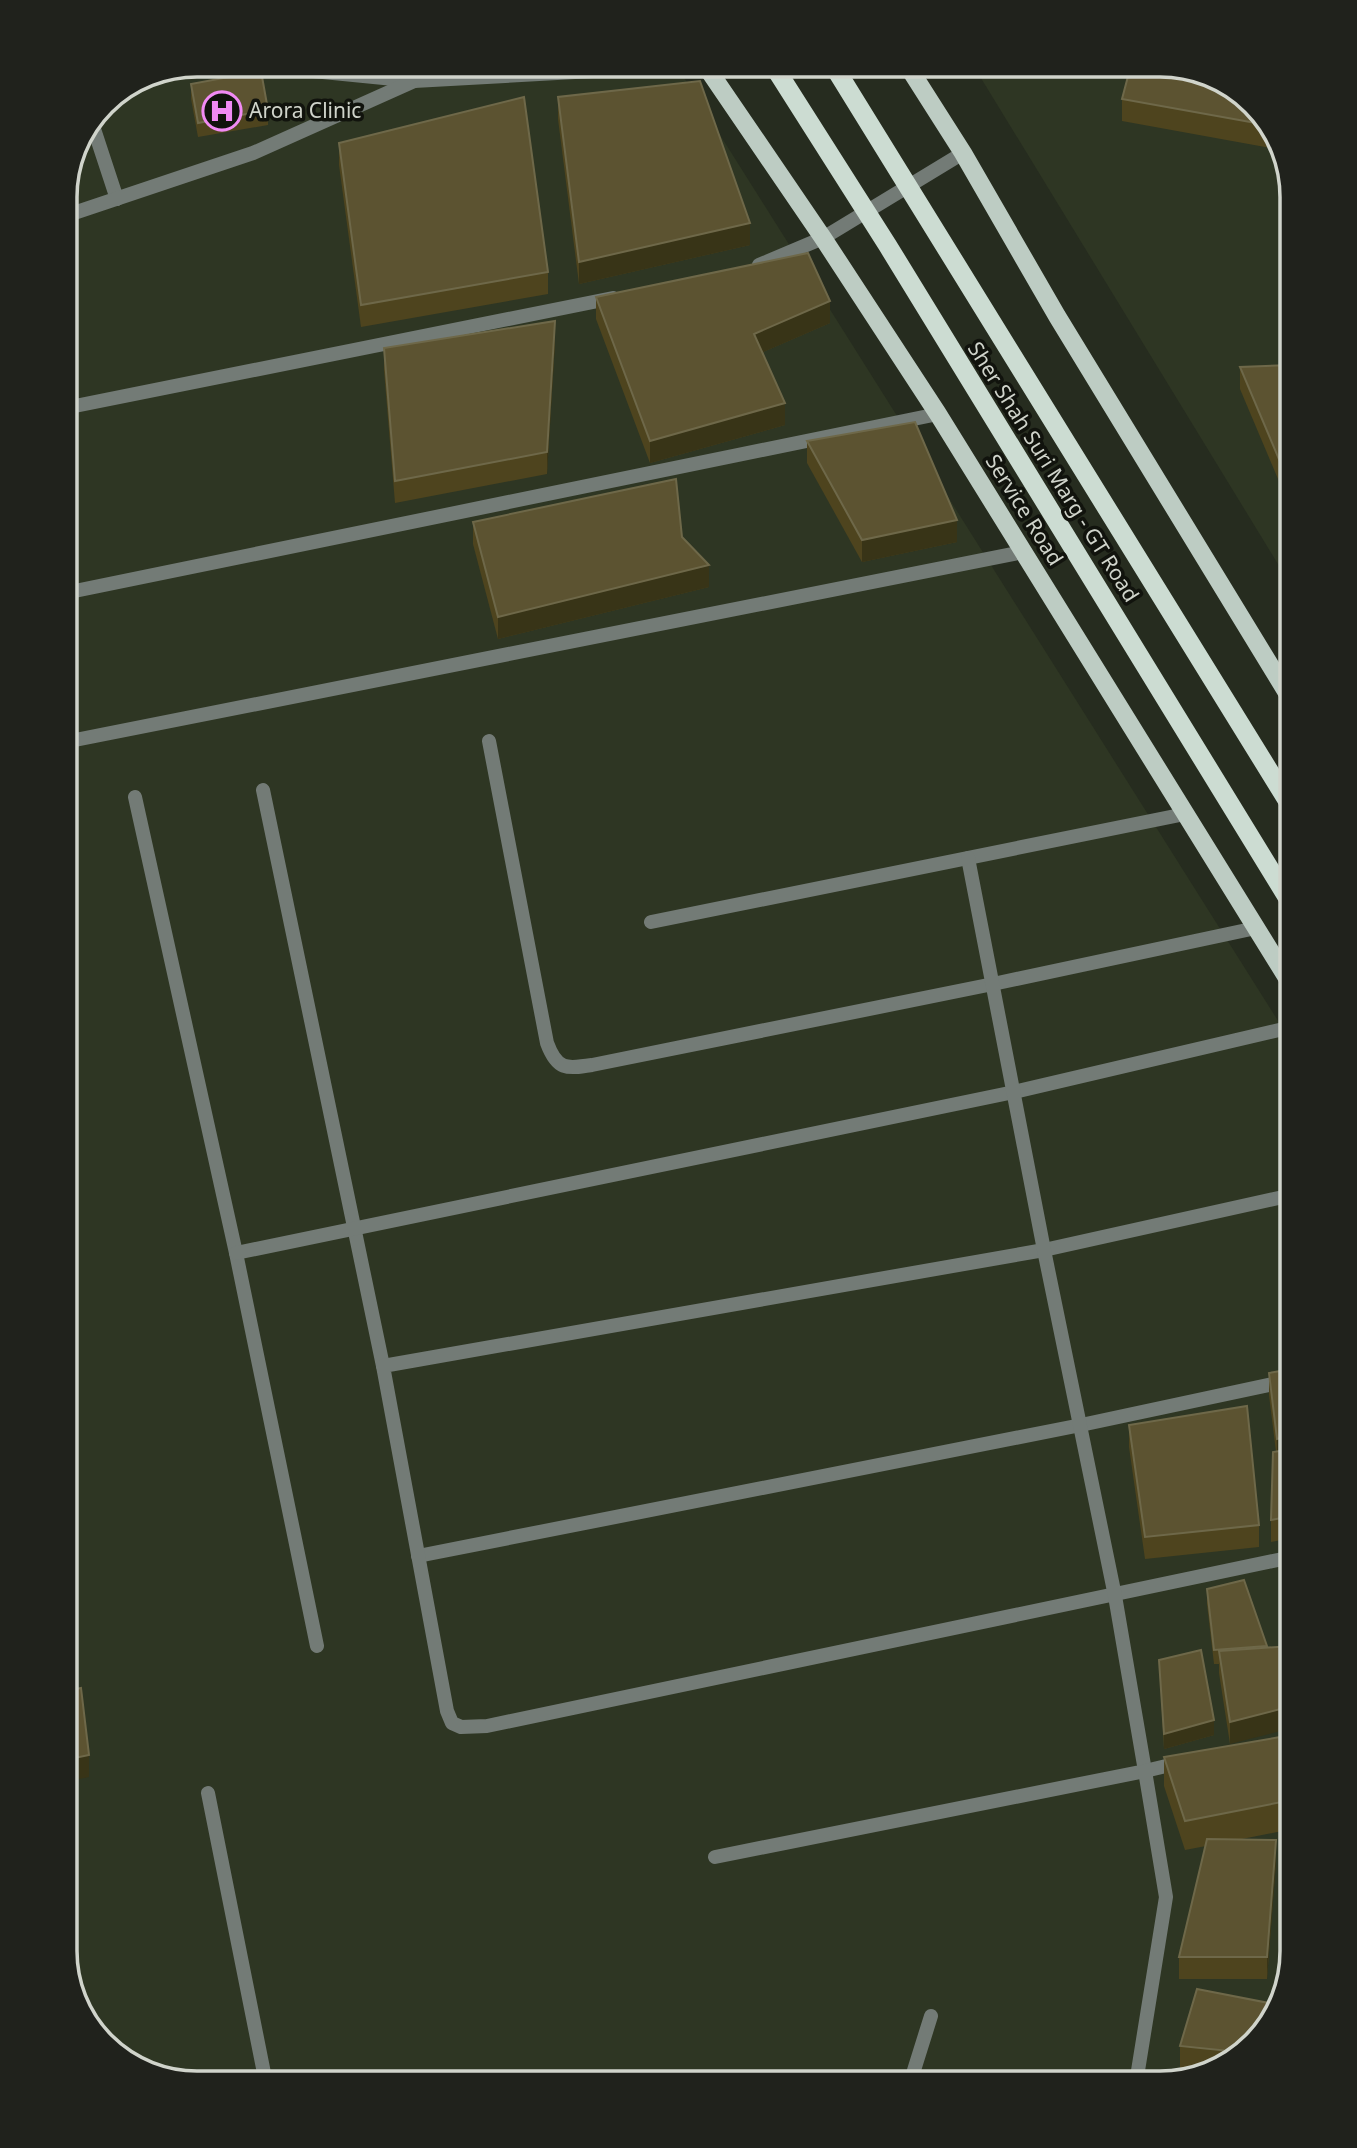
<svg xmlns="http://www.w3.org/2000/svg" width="1357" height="2148" font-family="'Noto Sans',sans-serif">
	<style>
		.built { fill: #2e3623 }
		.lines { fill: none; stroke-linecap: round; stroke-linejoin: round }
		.minor { stroke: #737b76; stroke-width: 14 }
		.primary { stroke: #bdccc3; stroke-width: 18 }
		.trunk { stroke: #ccdcd2; stroke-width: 19 }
		.wall { fill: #4e441e }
		.shaded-wall { fill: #383417 }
		.building { fill: #5c5331; stroke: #6e6849; stroke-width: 2 }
		.labels { text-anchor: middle; stroke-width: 7; stroke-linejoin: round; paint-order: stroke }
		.poi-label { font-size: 21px; fill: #d0d4cb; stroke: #11130d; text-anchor: start }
		.street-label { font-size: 21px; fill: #d0d4cb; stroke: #11130d }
		.rim { fill: none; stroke: #d0d4cb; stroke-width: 3.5 }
	</style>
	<rect width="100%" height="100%" fill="#262c1f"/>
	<g class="built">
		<polygon points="197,65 676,65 1292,1043 1292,1951 1270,2024 1219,2069 1160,2083 189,2083 124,2061 79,2010 65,1951 65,189 104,103 147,75"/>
		<polygon points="973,65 1169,65 1278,138 1292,197 1292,587"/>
	</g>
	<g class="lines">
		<g class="minor">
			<polyline points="253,65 414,81 701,65"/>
			<polyline points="93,126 117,199"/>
			<polyline points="65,216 253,153 414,81 410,65"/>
			<polyline points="759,265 823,238 963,153"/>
			<polyline points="65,408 613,298"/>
			<polyline points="65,593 938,414"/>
			<path d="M489 741 547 1043C557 1070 566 1069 592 1065L993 984 1256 928"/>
			<polyline points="65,742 1023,552"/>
			<polyline points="263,790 383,1366"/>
			<polyline points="135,797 236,1253 317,1646"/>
			<polyline points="651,922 1185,814"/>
			<polyline points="236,1253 1014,1092 1292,1027"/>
			<polyline points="418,1556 1081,1425 1292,1380"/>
			<polyline points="1292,1557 487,1726 461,1727 452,1723 447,1711 383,1366 1044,1250 1292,1195"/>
			<polyline points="208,1793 266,2083"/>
			<polyline points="715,1857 1145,1771 1115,1596 1044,1250 968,858"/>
			<polyline points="910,2083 931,2016"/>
			<polyline points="1136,2083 1166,1897 1145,1771 1183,1762"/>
		</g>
		<g class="primary">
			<polyline points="705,65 823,238 938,414 1292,986"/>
			<polyline points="907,65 963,153 1057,316 1292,701"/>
		</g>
		<g class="trunk">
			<polyline points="773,65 888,246 1292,905"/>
			<polyline points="833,65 1292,808"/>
		</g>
	</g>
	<g class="wall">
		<polygon points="191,84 268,110 268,125 198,137 191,99"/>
		<polygon points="1234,87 1278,138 1281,150 1122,121 1122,99"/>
		<polygon points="558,97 750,245 579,284 558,119"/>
		<polygon points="339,143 548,272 548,294 361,327 339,165"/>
		<polygon points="596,297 830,323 763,352 785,425 650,463 596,319"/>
		<polygon points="555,343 547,474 395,503 384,370 384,348"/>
		<polygon points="1292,365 1292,512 1240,389 1240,367"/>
		<polygon points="807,441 957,542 862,562 807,463"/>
		<polygon points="473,522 682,537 709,587 498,639 473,544"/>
		<polygon points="1292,1369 1292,1538 1271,1542 1271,1520 1276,1452 1269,1395 1269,1373"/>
		<polygon points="1129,1425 1259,1525 1259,1547 1145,1559 1129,1447"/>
		<polygon points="1207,1589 1267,1646 1230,1744 1219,1673 1219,1664 1214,1664 1207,1604"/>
		<polygon points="1159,1660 1214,1735 1164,1749"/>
		<polygon points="1292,1735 1292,1829 1237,1840 1276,1862 1267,1979 1179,1979 1179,1957 1206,1846 1185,1850 1164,1786 1164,1757"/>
		<polygon points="1274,2011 1270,2024 1219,2069 1212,2071 1180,2068 1180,2046"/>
	</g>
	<g class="shaded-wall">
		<polygon points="750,223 750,245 579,284 579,262"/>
		<polygon points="830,301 830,323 754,356 754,334"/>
		<polygon points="555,321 555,343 547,474 547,452"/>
		<polygon points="785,403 785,425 650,463 650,441"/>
		<polygon points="957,520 957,542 862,562 862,540"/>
		<polygon points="709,565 709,587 498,639 498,617"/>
		<polygon points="1292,1435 1292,1457 1277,1461 1277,1439"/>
		<polygon points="1292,1706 1292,1728 1230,1744 1230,1722"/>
		<polygon points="1214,1720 1214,1735 1164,1749 1164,1734"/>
		<polygon points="89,1755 89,1777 65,1782 65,1760"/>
		<polygon points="1276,1840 1276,1862 1267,1979 1267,1957"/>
	</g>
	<g class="building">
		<polygon points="1131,65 1169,65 1234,87 1267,125 1122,99"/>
		<polygon points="261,71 268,110 198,123 191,84"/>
		<polygon points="700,81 750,223 579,262 558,97"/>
		<polygon points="524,97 548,272 361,305 339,143"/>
		<polygon points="808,253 830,301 754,334 785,403 650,441 596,297"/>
		<polygon points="555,321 547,452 395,481 384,348"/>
		<polygon points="1292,365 1292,490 1240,367"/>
		<polygon points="915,422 957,520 862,540 807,441"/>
		<polygon points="676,479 682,537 709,565 498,617 473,522"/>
		<polygon points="1292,1369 1292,1435 1277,1439 1269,1373"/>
		<polygon points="1247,1406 1259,1525 1145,1537 1129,1425"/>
		<polygon points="1292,1449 1292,1516 1271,1520 1273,1452"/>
		<polygon points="1244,1580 1267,1646 1214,1650 1207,1589"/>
		<polygon points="1292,1646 1292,1706 1230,1722 1219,1651"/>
		<polygon points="1201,1650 1214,1720 1164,1734 1159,1660"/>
		<polygon points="81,1688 89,1755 65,1760 65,1691"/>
		<polygon points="1292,1735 1292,1800 1185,1821 1164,1757"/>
		<polygon points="1207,1839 1276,1840 1267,1957 1179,1957"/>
		<polygon points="1197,1989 1274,2004 1270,2024 1239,2052 1180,2046"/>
	</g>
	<defs>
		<g id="hospital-ring" transform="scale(2.0125)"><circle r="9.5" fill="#11130d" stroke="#f18af4" stroke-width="1.5"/><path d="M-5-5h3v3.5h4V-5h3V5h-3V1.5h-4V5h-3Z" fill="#f18af4"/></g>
	</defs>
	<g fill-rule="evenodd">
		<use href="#hospital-ring" x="222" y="111"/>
	</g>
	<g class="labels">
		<g class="poi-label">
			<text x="249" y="118">Arora Clinic</text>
		</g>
		<g class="street-label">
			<text transform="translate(1053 472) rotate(58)" y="7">Sher Shah Suri Marg - GT Road</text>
			<text transform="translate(1024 510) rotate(58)" y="7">Service Road</text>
		</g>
	</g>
	<path d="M0 0H1357V2148H0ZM197 77H1160A120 120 0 0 1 1280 197V1951A120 120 0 0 1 1160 2071H197A120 120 0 0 1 77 1951V197A120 120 0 0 1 197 77Z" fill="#20221c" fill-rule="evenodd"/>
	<path class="rim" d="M197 77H1160A120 120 0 0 1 1280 197V1951A120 120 0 0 1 1160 2071H197A120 120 0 0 1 77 1951V197A120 120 0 0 1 197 77Z"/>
</svg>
